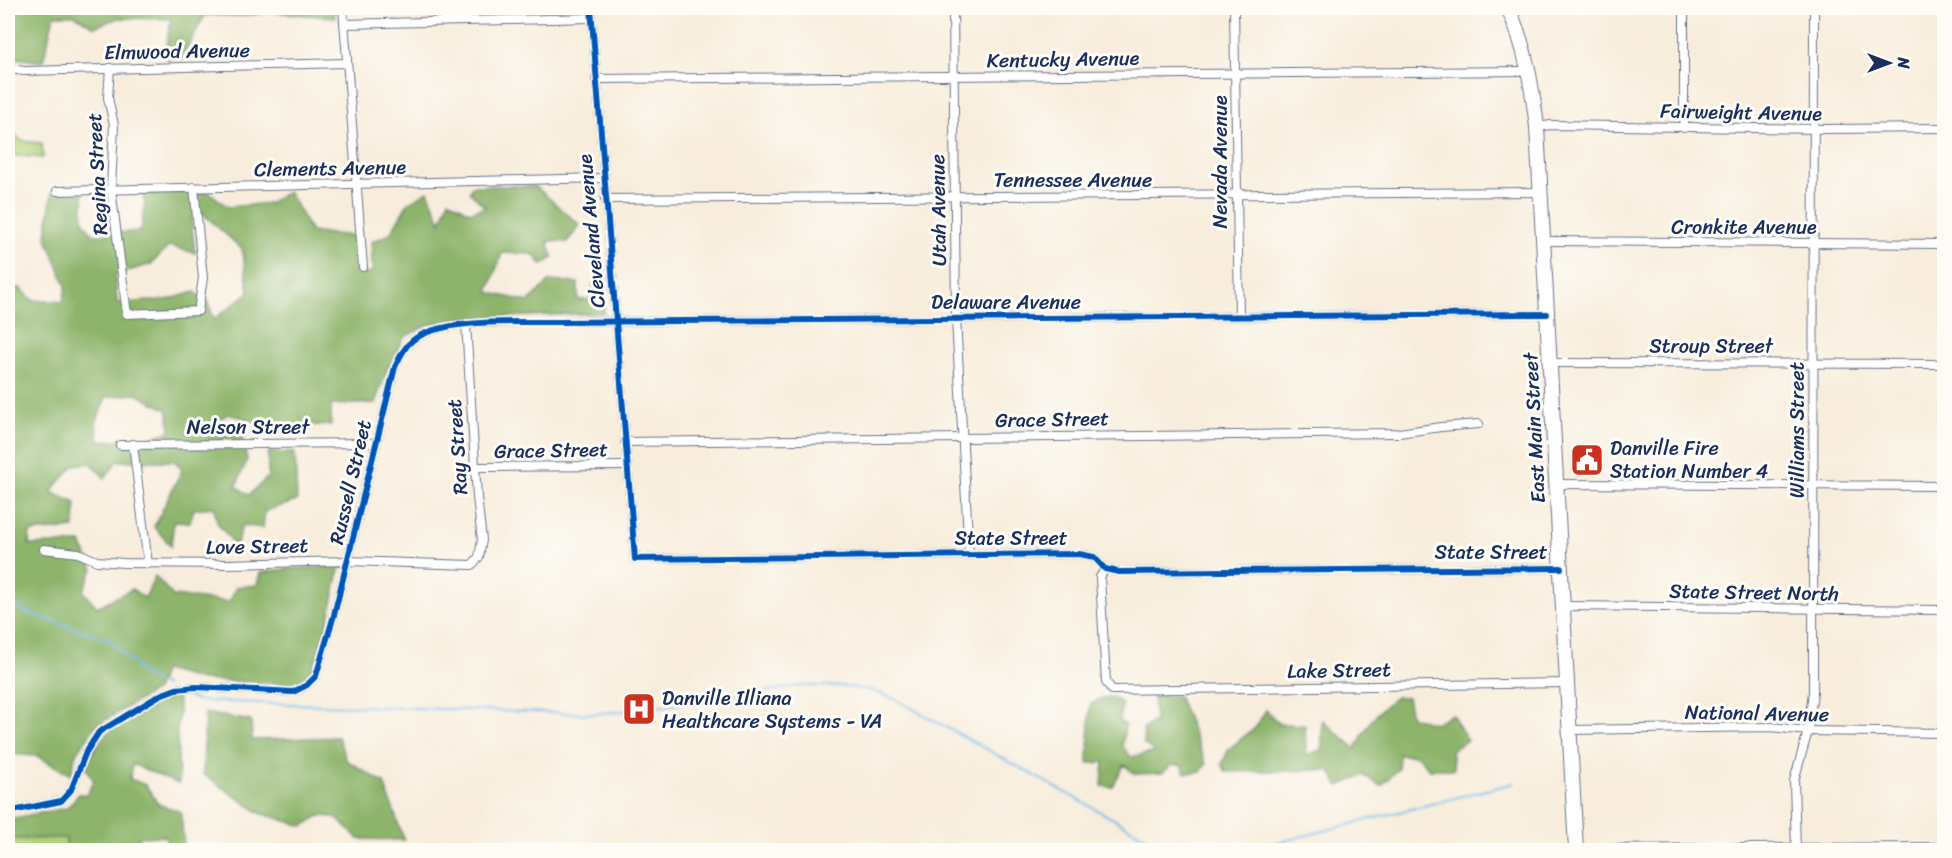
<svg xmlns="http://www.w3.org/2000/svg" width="1952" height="858" font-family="Sriracha,sans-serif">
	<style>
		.green { fill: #b2d27a; stroke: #66806c; stroke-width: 1.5 }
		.forest { fill: #8db46a; stroke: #547264; stroke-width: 1.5; fill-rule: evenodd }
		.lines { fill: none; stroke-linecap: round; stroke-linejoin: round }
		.stream { stroke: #72b8e9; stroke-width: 2 }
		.minor-casing { stroke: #68728a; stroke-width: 10 }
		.primary-casing { stroke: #68728a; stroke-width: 16 }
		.minor { stroke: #fff; stroke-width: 8 }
		.primary { stroke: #fff; stroke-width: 14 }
		.cycleway-casing { stroke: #fdfcf7; stroke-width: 10 }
		.cycleway { stroke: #0057b8; stroke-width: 6 }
		.labels { text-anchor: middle; stroke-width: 6; stroke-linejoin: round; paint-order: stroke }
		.street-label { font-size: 20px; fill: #1b2f5e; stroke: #fdfcf7 }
		.poi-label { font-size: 20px; fill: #1b2f5e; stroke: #fdfcf7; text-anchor: start }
	</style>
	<rect width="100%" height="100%" fill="#fdfcf7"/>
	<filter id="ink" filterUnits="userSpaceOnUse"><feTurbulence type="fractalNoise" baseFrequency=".0167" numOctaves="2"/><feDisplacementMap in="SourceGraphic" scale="12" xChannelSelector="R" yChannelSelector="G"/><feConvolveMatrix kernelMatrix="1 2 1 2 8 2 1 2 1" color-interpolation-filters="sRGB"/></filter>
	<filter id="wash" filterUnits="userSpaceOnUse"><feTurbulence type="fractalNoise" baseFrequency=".008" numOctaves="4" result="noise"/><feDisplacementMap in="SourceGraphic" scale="24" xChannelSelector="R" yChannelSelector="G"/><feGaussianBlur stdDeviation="1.35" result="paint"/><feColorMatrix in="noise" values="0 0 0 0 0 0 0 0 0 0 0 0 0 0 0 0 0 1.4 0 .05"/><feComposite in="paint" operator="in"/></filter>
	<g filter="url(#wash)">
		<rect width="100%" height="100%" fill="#f8eddc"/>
		<g class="green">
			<path d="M8 125C20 143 21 142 42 143L43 158 8 155Z"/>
			<polygon points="66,838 67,850 8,850 8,839"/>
		</g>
		<g class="forest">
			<polygon points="8,8 334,8 335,17 271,12 245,16 205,15 181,59 164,58 171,19 118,18 94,27 75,15 54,15 43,62 8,57"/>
			<path d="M472 186H535L580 225 567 242 548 241 553 258 542 265 533 254 502 253 488 292 528 302 550 281 578 283V300L592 299 593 283 605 282 604 313 456 319 428 325 404 337 386 372 375 403 331 405V425L273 426 228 414 209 425 242 435 247 460 236 486 249 495 268 477V452L295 453 297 501 265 511 263 528 242 525 236 547 217 522 214 507 194 509 190 522 174 521 171 546 154 527 182 470 175 461H117L105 478 91 463 74 465 51 492 76 503 74 528 30 532 29 545 81 543 93 569 83 591 97 607 132 589 145 598 155 576 173 596 229 602 236 587 257 585 260 573 285 569 340 566 327 627 312 671 296 684 202 680 164 670 156 690 95 726 75 756 71 775 37 756 8 754V297L19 287 32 300 63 302 66 286 46 236 52 192 83 193V221L93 235 141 231 145 203 141 193 209 192 228 207 270 203 288 191 311 232 355 236 358 272 372 273 371 242 390 234 408 203 428 191 441 222 449 200 470 212 485 207 470 192ZM202 213 242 249 249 292 214 319 208 302 195 292 167 300 117 303 115 275 151 264 169 246 195 253 191 219ZM136 394 168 410 170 431 148 439 99 441 96 422 106 397Z"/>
			<polygon points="177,695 179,711 177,730 179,784 132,764 130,779 146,785 158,804 181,812 184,850 169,850 165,836 138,837 139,850 67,850 66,838 8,839 8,819 67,808 79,794 87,794 94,782 86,767 95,748 106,734 157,700"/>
			<polygon points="1153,696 1178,696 1206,764 1201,772 1185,773 1181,765 1171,765 1163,773 1135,774 1124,765 1113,787 1102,786 1104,762 1088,763 1090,705 1102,698 1113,697 1122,703 1120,721 1125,725 1122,746 1131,757 1155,752 1144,744 1143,729 1155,720"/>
			<path d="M1396 697H1407L1411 717 1435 723 1452 714 1467 740 1451 751 1454 769H1429L1416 755H1399L1398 769 1381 786 1363 775 1339 786 1329 770 1226 772 1222 764 1229 749 1256 727 1266 710 1279 724 1305 725 1306 755 1322 750V720L1356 749C1367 724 1374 714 1396 697Z"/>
			<polygon points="205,713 251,721 252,740 338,737 346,760 384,783 404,840 359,839 335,817 319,816 303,826 260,813 203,774"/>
		</g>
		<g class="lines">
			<g class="stream">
				<polyline points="8,599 25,612 110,640 144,675 166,686"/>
				<polyline points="189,697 198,701 592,714 635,710 800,686 841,686 870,690 895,699 1146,837 1179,850"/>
				<polyline points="1150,839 1160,850"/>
				<polyline points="1248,850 1514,783"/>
			</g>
		</g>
	</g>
	<g filter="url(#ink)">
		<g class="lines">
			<g class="minor-casing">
				<g id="minor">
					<polyline points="343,8 363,267"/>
					<polyline points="591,8 635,559 1079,554 1094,557 1105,569 1119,572 1561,568"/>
					<polyline points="953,8 956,319 969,555"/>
					<polyline points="1234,8 1239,316"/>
					<polyline points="1684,8 1684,128"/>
					<polyline points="344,24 592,18"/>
					<polyline points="110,68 108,98 114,125 111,189 127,314 198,311 203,278 194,187"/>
					<polyline points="8,69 25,71 347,63"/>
					<polyline points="596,79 1530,71"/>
					<polyline points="1537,127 1551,125 1826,129 1944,128"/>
					<polyline points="57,191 603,178"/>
					<polyline points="605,199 1541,192"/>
					<polyline points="1544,241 1944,244"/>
					<polyline points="1550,363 1944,364"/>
					<polyline points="625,442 1399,433 1441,427 1479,424"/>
					<polyline points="133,444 148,564"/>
					<polyline points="120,445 376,443"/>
					<polyline points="476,467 626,466"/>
					<polyline points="1557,484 1944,486"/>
					<polyline points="44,549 78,553 97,561 124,563 228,564 348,561 472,565 479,557 482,540 477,497 466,324"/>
					<polyline points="1105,569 1100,577 1106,682 1112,690 1566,683"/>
					<polyline points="1563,606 1944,610"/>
					<polyline points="1569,730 1771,727 1808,731 1944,733"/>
					<path d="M8 812 61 801 71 790 86 752 99 732 160 695 176 689 196 687 293 692 307 685 316 676 334 615 395 367C400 357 404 347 413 340 443 317 522 323 560 322L1547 314"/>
					<polyline points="1576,849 1944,847"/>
					<polyline points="1796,850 1794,781 1808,731 1813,692 1814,8"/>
				</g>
			</g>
			<g class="primary-casing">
				<path id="primary" d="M1508 8C1526 46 1532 86 1537 127L1576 850"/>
			</g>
			<use href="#minor" class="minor"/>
			<use href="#primary" class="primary"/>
			<g class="cycleway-casing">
				<g id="cycleway">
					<polyline points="591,8 635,559 1079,554 1094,557 1105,569 1119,572 1561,568"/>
					<path d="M8 812 61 801 71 790 86 752 99 732 160 695 176 689 196 687 293 692 307 685 316 676 334 615 395 367C400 357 404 347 413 340 443 317 522 323 560 322L1547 314"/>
				</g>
			</g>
			<use href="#cycleway" class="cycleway"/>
		</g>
	</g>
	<defs>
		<g id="civic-square" transform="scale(1.725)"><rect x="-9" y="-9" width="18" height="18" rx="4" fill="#c8321e" stroke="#fdfcf7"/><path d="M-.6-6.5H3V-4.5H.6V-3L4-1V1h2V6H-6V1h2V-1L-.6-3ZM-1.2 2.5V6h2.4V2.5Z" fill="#fff"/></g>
		<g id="hospital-square" transform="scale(1.725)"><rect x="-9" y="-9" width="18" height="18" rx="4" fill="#c8321e" stroke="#fdfcf7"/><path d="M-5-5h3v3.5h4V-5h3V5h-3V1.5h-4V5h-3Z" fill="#fff"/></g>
	</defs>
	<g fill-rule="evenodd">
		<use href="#civic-square" x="1587" y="460"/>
		<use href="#hospital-square" x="639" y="709"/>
	</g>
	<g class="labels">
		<g class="street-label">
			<text transform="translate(177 51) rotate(-1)" y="7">Elmwood Avenue</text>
			<text transform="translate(1063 59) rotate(-1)" y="7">Kentucky Avenue</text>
			<text transform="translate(1741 112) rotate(1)" y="7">Fairweight Avenue</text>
			<text transform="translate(1220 162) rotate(-90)" y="7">Nevada Avenue</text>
			<text transform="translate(330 168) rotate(-1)" y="7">Clements Avenue</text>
			<text transform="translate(97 174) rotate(-93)" y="7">Regina Street</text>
			<text x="1073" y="187">Tennessee Avenue</text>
			<text transform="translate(938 210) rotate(-91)" y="7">Utah Avenue</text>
			<text x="1744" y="234">Cronkite Avenue</text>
			<text transform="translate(591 231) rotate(-95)" y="7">Cleveland Avenue</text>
			<text x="1006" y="309">Delaware Avenue</text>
			<text x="1711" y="353">Stroup Street</text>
			<text transform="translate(1052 419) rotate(-1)" y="7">Grace Street</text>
			<text x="248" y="434">Nelson Street</text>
			<text transform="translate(1534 428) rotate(-93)" y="7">East Main Street</text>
			<text transform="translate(1797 430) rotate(-90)" y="7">Williams Street</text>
			<text transform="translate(457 447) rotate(-94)" y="7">Ray Street</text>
			<text transform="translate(551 450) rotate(-1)" y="7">Grace Street</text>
			<text transform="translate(350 482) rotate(-77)" y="7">Russell Street</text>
			<text x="1011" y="545">State Street</text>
			<text transform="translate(257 546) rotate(-1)" y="7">Love Street</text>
			<text x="1491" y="559">State Street</text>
			<text transform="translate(1754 592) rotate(1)" y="7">State Street North</text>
			<text transform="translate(1339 670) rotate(-1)" y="7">Lake Street</text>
			<text transform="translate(1757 713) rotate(1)" y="7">National Avenue</text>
		</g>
		<g class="poi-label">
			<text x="1610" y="455">Danville Fire<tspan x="1610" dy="23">Station Number 4</tspan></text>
			<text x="662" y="705">Danville Illiana<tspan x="662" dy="23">Healthcare Systems - VA</tspan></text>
		</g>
	</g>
	<rect width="1952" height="858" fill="none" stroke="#fdfcf7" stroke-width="30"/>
	<g transform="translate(1889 63) rotate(90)" stroke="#fdfcf7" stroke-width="4.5" paint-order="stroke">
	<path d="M0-4.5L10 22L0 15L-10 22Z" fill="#1b2f5e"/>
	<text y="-9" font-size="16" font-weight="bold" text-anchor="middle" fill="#1b2f5e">N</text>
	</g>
</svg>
